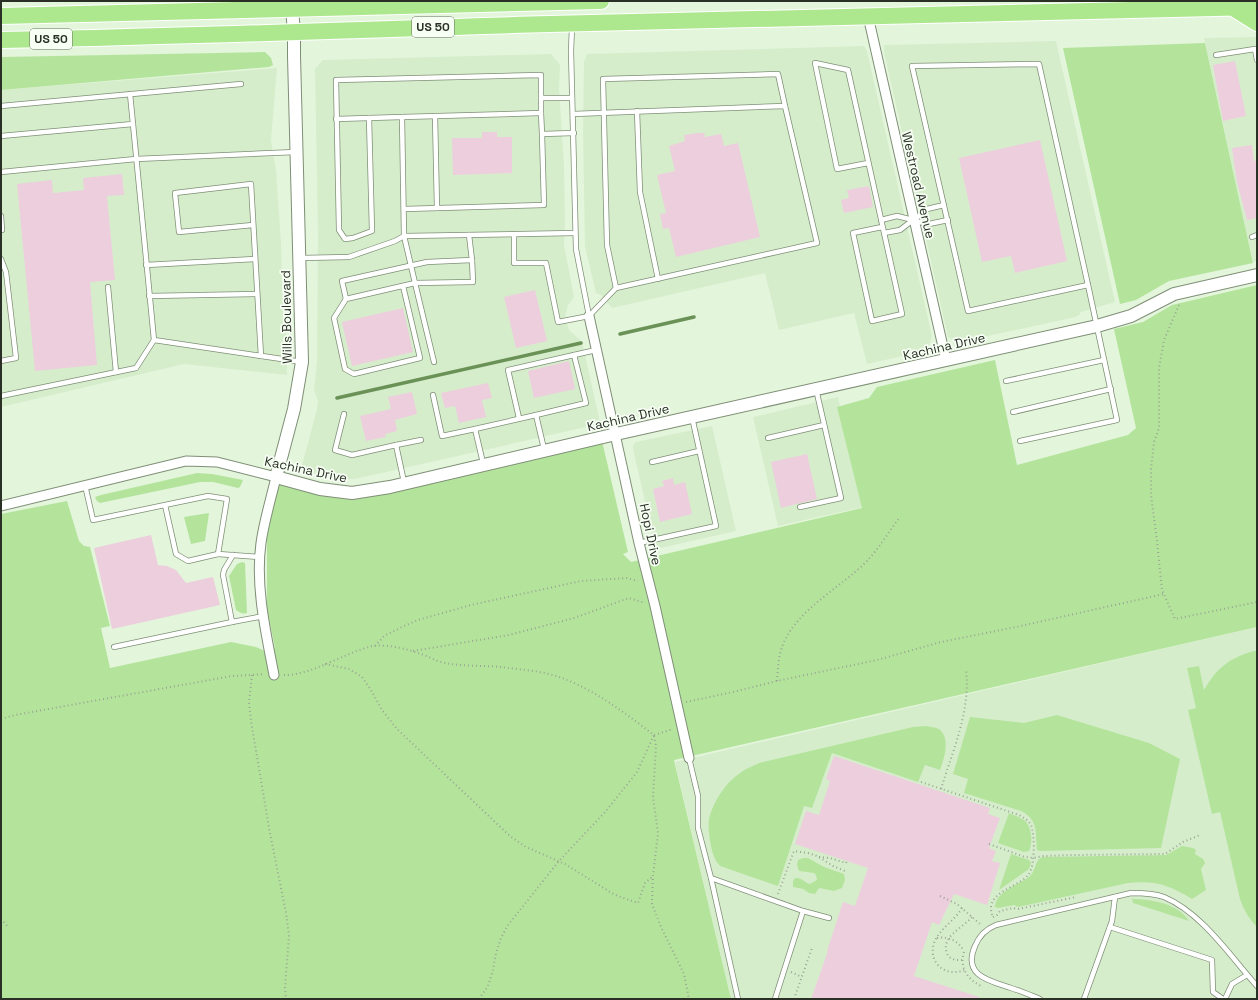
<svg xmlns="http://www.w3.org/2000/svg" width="1258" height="1000" font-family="'Space Grotesk',sans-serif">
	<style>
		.built { fill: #d6edcc }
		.green { fill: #b4e49c }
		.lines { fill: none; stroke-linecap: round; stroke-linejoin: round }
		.stream { stroke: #6a9156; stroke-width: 3.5 }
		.building { fill: #edcedd }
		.service-casing { stroke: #7f8f77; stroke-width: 6 }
		.minor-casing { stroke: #7f8f77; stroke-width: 11 }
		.tertiary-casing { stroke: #7f8f77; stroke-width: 14 }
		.trunk-casing { stroke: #fff; stroke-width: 18 }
		.path { stroke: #99a693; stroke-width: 2; stroke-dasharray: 1 3; stroke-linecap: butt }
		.service { stroke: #fff; stroke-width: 4.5 }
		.minor { stroke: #fff; stroke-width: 9 }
		.tertiary { stroke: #fff; stroke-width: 12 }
		.trunk { stroke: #aee88e; stroke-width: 16 }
		.labels { text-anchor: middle; stroke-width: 3.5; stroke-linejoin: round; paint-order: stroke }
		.shield { fill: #f7fef4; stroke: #686e64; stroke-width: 1 }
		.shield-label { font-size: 12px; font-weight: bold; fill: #2a3026 }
		.street-label { font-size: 13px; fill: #2a3026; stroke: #f7fef4 }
	</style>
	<rect width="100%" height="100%" fill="#e3f5db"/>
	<g class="built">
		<polygon points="1257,37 1257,261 1253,262 1204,38"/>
		<polygon points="1056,41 1115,302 1081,312 1079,315 1076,317 960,342 953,340 948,337 884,52 884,45"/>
		<polygon points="864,46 867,51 932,336 928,348 925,351 867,364 854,313 779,330 765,273 612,308 601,295 596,293 585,246 583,131 584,62 587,54"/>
		<polygon points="551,54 560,65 559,89 564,166 565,220 564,245 574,297 568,305 565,317 569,330 580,340 583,346 600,422 595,425 355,479 344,479 318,474 301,469 317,409 318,401 314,390 317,362 318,236 315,69 323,60"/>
		<polygon points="277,68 271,140 276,170 281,243 282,290 286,328 287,375 184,364 1,407 1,90"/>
		<polygon points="838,397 863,507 778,526 753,417"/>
		<polygon points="712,426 736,531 656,549 633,449 633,446 636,442"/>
		<polygon points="1257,627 1257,999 731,999 675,762"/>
	</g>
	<g class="green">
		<polygon points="1205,43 1253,263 1169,281 1136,300 1120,304 1063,48"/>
		<polygon points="265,52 271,58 273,65 269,67 1,90 1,57"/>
		<polygon points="1257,285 1257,627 674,760 731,999 1,999 1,514 67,501 79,541 84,546 90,547 110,626 101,628 110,668 231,642 256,647 267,652 275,648 267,608 267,524 279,483 343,492 602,441 628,552 623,554 631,562 862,508 837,407 869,398 877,387 995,360 1017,465 1128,435 1136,428 1114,329 1143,322 1172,305"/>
		<polygon points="197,473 212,474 243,480 240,487 238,488 213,482 200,482 100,503 97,501 95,497 101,495"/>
		<polygon points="209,513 205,541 191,544 184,517"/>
		<path d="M242 562 245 563 247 613C243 614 240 613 236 610L229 576 237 564Z"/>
		<path d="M1254 651H1257V927C1249 919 1244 910 1240 899L1220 812 1212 814 1188 710 1196 708 1187 668 1199 666 1204 690C1217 668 1229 658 1254 651Z"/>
		<path d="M1057 715 1149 743 1180 759 1161 848 1040 851 1037 850C1035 833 1039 820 1021 811L964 793 968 779 953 774 970 717 1024 723Z"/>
		<path d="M926 726C930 727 935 727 939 729 951 738 944 759 940 770L925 765 918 782 832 753 812 808 804 806 778 886 720 866C713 858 712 851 710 841 709 834 708 826 709 819 713 802 725 783 740 773 745 769 753 766 759 763L913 727Z"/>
		<path d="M1009 813C1013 815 1020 817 1024 820 1032 826 1033 843 1029 851L1024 852 998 843Z"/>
		<path d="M1182 846 1193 848 1196 850 1195 854 1203 859 1205 863 1201 869 1206 890 1192 899C1170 885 1155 880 1128 883L1018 907 1014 905 998 908 995 907C996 891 1018 885 1029 877 1036 872 1034 861 1042 857L1166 855Z"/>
		<polygon points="1011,854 1029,860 1031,863 1029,869 999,890"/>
		<path d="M803 858H808L824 867 844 874 845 880 842 888 834 891 819 888 815 894 809 893 803 889 793 887V881L795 878C802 877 805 883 810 884L817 880 816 875 814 873 799 871 797 865 798 860Z"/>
		<path d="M1132 899C1150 899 1178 903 1189 921L1133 903Z"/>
	</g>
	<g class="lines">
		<g class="stream">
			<polyline points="620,334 694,317"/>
			<polyline points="337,398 581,343"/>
		</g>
	</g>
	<g class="building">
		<polygon points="1235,61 1246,116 1223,121 1213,65"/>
		<polygon points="482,132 497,132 497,137 512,137 512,173 453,175 452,138 482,138"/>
		<polygon points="697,133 705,133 704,137 721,134 724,146 738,143 760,237 676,257 669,228 663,229 660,214 666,213 657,175 675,171 669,146 685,141 684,135"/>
		<polygon points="1040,140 1067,261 1015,273 1011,256 982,262 959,158"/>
		<polygon points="1252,145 1254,161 1257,160 1257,218 1247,220 1237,182 1232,148"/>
		<polygon points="122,174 124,195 107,196 115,280 90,282 97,365 35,371 17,184 52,180 53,193 84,190 83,178"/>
		<polygon points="869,186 873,207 844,213 841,200 849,198 847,190"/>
		<polygon points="535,290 547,341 516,348 504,297"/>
		<polygon points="403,308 413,352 352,366 342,322"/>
		<polygon points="569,361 575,389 534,398 528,371"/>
		<polygon points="488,383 492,398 482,400 486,417 459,423 455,406 445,408 441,393"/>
		<polygon points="412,392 417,414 395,420 397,431 385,434 386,437 366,441 360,416 391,409 388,397"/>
		<polygon points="807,454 817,499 781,508 771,462"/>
		<polygon points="673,478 674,485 685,482 692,514 660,522 653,489 664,486 662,481"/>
		<polygon points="151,535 158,565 167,566 176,570 186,583 213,577 220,605 112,629 94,548"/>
		<polygon points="834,756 990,808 988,814 1000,818 989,848 996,851 992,861 1000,863 987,905 954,894 939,925 932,922 914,976 979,997 979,999 811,999 828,951 827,951 843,902 855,906 868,868 795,844 806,811 819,815 830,781 826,779"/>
	</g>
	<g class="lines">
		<g class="service-casing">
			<g id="service">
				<polyline points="572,27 571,51 576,249 589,316"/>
				<polyline points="1216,55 1255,49 1257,60"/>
				<polygon points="1039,64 1088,285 968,311 912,66"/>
				<polyline points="1,106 241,84"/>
				<polyline points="637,111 640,192 658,279"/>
				<polyline points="541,113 542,134 574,133"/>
				<polyline points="435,116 437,208"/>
				<polyline points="402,117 369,118 372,231 353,238 345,239 339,230 336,80 541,75 541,98"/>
				<polyline points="336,119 369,118"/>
				<polyline points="133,124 154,340 302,362"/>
				<polyline points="1,136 133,124 130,94"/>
				<polyline points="868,163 837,169 815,63 848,70 902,314 872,321 853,233 882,227"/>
				<polyline points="1,172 136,159 296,152"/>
				<polyline points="404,209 544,205 542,134"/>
				<polyline points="1,216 2,230 1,230"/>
				<polyline points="881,220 897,216 913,220 900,230 884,233"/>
				<polyline points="914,220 927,209 944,205"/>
				<polyline points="915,221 929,224 948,220"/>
				<polyline points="253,225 179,232 175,193 251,184 261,356"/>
				<polyline points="514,234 514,263 546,263 558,322 589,316 616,288 817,243 785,106 573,114"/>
				<polyline points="469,235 472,260"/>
				<polyline points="1252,237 1257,235"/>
				<polyline points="301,258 349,257 395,241 404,236 402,117 541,113 541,98 572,98"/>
				<polyline points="1,259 6,272 16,358 1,361"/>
				<polyline points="146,265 255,259"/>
				<polyline points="403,286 420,358 354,374 345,369 334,318 346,299 415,283 404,236 575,233"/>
				<polyline points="108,287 116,372"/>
				<polyline points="616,288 607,245 603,79 778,74 785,106"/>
				<polyline points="149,296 257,294"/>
				<polyline points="346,299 342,281 427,262 472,260 473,282 415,283 434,362"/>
				<polyline points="1006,381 1104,360"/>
				<polyline points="433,395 442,436 475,429"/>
				<polyline points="1,396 136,368 154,340"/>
				<polyline points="1013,412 1111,389"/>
				<polyline points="344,414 335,450 352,455 396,445 404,482"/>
				<polyline points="519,418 508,370 574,355"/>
				<polyline points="768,438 824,425"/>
				<polyline points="1020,441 1117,420 1088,285"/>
				<polyline points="396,445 421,440"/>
				<polyline points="544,449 536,415 586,403 574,355 596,350"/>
				<polyline points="652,462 699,451"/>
				<polyline points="483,463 475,429 536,415"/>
				<polyline points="85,485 93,520 208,496 227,499 218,554 188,561 176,554 165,505"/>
				<polyline points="800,507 841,498 816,389"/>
				<polyline points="639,543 716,526 692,417"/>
				<polyline points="218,554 260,557"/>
				<polyline points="233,555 224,570 223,575 232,622 264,616"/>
				<polyline points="114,647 232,622"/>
				<polyline points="689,758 698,796 698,828 711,878 738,999"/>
				<polyline points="711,878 803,911 775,999"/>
				<polyline points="803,911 829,918"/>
				<polyline points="1110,927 1212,960 1213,992 1223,999"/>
				<path d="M1040 999C1030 995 1021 991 1011 988 990 981 962 976 975 946 979 936 986 929 996 925L1131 893C1142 893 1153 893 1164 897 1202 913 1230 956 1257 986"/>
				<polyline points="1084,999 1112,921 1115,897"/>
				<polyline points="1225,999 1232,984 1247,975"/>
			</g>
		</g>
		<g class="minor-casing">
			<g id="minor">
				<polyline points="868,16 946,360"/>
				<polyline points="589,316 639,543 655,606 689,758"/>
				<path d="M1 506 186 461 217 462 276 477C271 499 264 521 261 543 255 586 266 633 274 675"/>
			</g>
		</g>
		<g class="tertiary-casing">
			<polyline id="tertiary" points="292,9 294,32 294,56 302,362 294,409 276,477 320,489 352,493 390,487 616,434 1097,326 1131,316 1174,294 1257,275"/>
		</g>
		<g class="trunk-casing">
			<g id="trunk">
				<polyline points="1233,8 1257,23"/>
				<polyline points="1,16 601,1"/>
				<path d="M1 40C184 37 367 29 550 24 786 18 1021 13 1257 7"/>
			</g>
		</g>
		<g class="path">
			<polyline points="1179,305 1164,340 1159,368 1159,428 1154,442 1151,469 1151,495 1157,541 1162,590 1175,619 1257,602"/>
			<polyline points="375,646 384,636 404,626 418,620 471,605 581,581 627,578 638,581"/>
			<polyline points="413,651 509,635 574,618 629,598 645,603"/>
			<polyline points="325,664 349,669 362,677 371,690 382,710 397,729 511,837 526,847 565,864 615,895 638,903 645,883 653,876"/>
			<polyline points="252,675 249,702 251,721 269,828 286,913 289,936 285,988 286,999"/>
			<path d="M284 675C310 676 346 652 373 646 388 644 407 649 421 654 428 656 434 660 441 662 461 667 481 665 501 667 523 670 547 671 567 680 599 693 626 714 654 735L673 729"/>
			<path d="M777 681C778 670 778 658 782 647 796 609 841 588 868 560 879 548 889 532 899 518"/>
			<polyline points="686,702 733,692 777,681 877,660 941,642 1016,627 1164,594"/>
			<polyline points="1,719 15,715 232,676 264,674"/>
			<polyline points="654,736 656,746 653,797 658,833 653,876 652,904 661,927 684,974 689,999"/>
			<path d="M921 782 1019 815C1024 818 1028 820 1031 825 1035 835 1035 865 1029 874 1019 888 982 892 993 917"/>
			<path d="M941 789C953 750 971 710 966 669"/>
			<polyline points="989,844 1025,857 1033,858 1044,856 1072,855 1165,854 1183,842 1200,835"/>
			<polyline points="819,857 830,858 846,863 847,861"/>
			<polyline points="778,894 794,851 808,853 817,856 833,866 845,871"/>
			<polyline points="940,896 957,904 980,924"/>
			<path d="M962 908C953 924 930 933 933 955 934 960 937 965 941 968 948 973 957 973 965 970"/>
			<polyline points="993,917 997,915 1000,911 1013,908 1018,909 1076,897"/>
			<polyline points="1,919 8,927"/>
			<path d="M937 938C949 936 958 941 964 951"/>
			<path d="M964 952C959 967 968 980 981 986"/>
			<path d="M962 960H955L949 957C937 938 962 929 972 917"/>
			<polyline points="791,972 802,977"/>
			<polyline points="479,999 488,986 493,970 496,953 501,938 508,925 559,861 606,811 637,772 654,735"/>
			<polyline points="794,999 812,948"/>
		</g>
		<use href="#service" class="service"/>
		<use href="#minor" class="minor"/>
		<use href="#tertiary" class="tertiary"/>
		<use href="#trunk" class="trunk"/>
	</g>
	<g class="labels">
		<g class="shield">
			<rect x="412" y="17" width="42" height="20" rx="3"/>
			<rect x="30" y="29" width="42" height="20" rx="3"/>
		</g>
		<g class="shield-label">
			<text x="433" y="31">US 50</text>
			<text x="51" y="43">US 50</text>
		</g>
		<g class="street-label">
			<text transform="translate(919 185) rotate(77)" y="5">Westroad Avenue</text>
			<text transform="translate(286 317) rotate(-91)" y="5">Wills Boulevard</text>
			<text transform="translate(944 346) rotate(-13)" y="5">Kachina Drive</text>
			<text transform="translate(628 417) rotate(-13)" y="5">Kachina Drive</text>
			<text transform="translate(306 469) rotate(12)" y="5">Kachina Drive</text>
			<text transform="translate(651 534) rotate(78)" y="5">Hopi Drive</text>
		</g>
	</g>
	<rect width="1258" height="1000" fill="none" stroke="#2a3026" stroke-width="4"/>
</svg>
